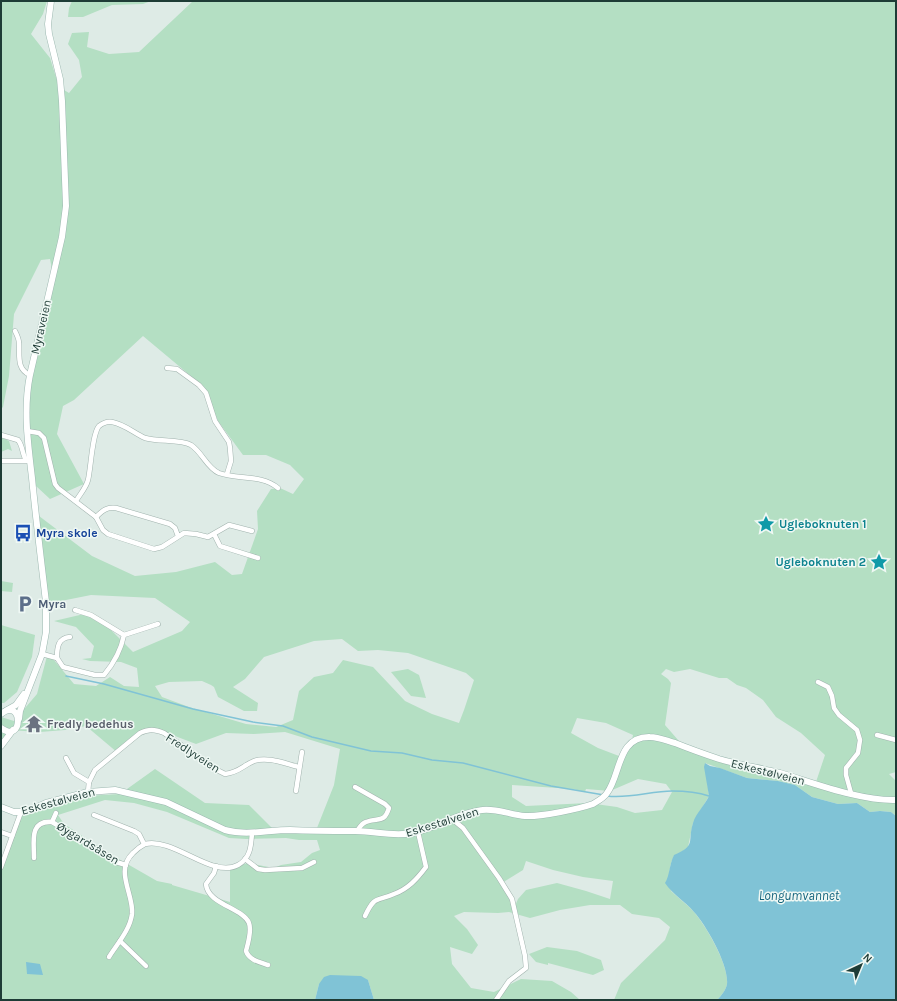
<svg xmlns="http://www.w3.org/2000/svg" width="897" height="1001" font-family="Karla,sans-serif">
	<style>
		.green { fill: #b4dfc3; fill-rule: evenodd }
		.water { fill: #80c3d6 }
		.lines { fill: none; stroke-linecap: round; stroke-linejoin: round }
		.stream { stroke: #80c3d6; stroke-width: 1.5 }
		.street-casing { stroke: #a1b3ae; stroke-width: 5.5 }
		.secondary-casing { stroke: #9cb8b0; stroke-width: 7 }
		.street { stroke: #fff; stroke-width: 4.5 }
		.secondary { stroke: #fff; stroke-width: 6 }
		.labels { text-anchor: middle; stroke-width: 3; stroke-linejoin: round; paint-order: stroke }
		.street-label { font-size: 12px; fill: #1e3c36; stroke: #eff8f4 }
		.culture-label { font-size: 12px; font-weight: bold; fill: #0d838f; stroke: #eff8f4; text-anchor: start }
		.transit-label { font-size: 12px; font-weight: bold; fill: #164399; stroke: #eff8f4; text-anchor: start }
		.service-label { font-size: 12px; font-weight: bold; fill: #4e5e75; stroke: #eff8f4; text-anchor: start }
		.worship-label { font-size: 12px; font-weight: bold; fill: #5b616d; stroke: #eff8f4; text-anchor: start }
		.water-label { font-size: 13px; font-style: italic; fill: #13647d; stroke: #eff8f4 }
	</style>
	<rect width="100%" height="100%" fill="#deebe6"/>
	<g class="green">
		<path d="M1 1H47L43 14 31 34 50 58 59 87 69 93 82 77 79 60 68 44 72 33 89 32 87 47 109 54 139 52 193 1H896V772L889 774 896 781V816L891 812 880 811 870 812 857 803 838 804 812 797 795 785 778 781 747 778 705 763 709 796 693 823 688 847 683 851 674 856C668 867 669 879 671 891 678 898 687 904 694 912 706 926 729 965 727 984 726 990 721 996 717 1000H614L621 983 665 940 670 927 659 918 632 914 620 905H590L560 910 530 918 509 912 498 913 464 912 454 916 467 929 478 945 472 954 450 947 452 964 471 988 494 992 521 979 552 981 571 992 580 1000H374L368 980 319 984 315 1000H1V865L24 812 84 796 120 794 155 769 205 803 249 805 275 831 315 833 334 785 340 749 285 732 254 734 226 733 196 744 167 733 146 732 118 753 86 726 65 730 40 732 9 730 1 742V717L14 721 37 694 47 656 55 658 54 660 74 684 96 686 110 677 124 686 139 687 137 668 121 662 90 661 82 659 91 658 94 646 76 627 54 621 84 614 109 628 133 652 182 631 190 622 155 598 91 595 51 603 49 610 39 516 92 556 135 576 176 572 215 562 232 575 242 574 258 529 257 511 271 489 280 488 293 494 304 479 290 465 266 455H243L218 421 204 387 143 336 74 400 63 406 57 434 84 484 50 499 36 486 27 459 28 393 53 275 50 259 41 260 14 314 9 376 3 407 1 409ZM342 639 358 651 378 650 408 653 466 673 474 680 464 710 459 723 432 714 405 701 373 667 343 660 333 673 314 677 299 691 293 720 276 727 246 724 189 707 162 697 155 686 169 682 202 681 211 685 214 687 218 697 244 711H257L258 703 233 687 245 679 264 657 314 641ZM666 669 674 672 690 669 719 678H727L737 685 746 688 763 700 776 717 801 733 825 755 815 785H803L790 778 741 768 685 748 665 725 671 683 668 679 661 674ZM577 718 606 723 633 735 631 744 619 756 598 748 571 733ZM638 779 666 784 672 792 662 810 635 813 617 807 588 803 526 806 512 797V785L573 789 585 792 586 789 610 791ZM105 800 134 803 167 812 229 838 246 839 286 838 299 840H317L320 850 312 853 301 862 281 865 274 868 248 863 230 868V902L172 885V884L157 881 110 854 64 824 58 815ZM526 861 553 870 583 877 613 881 610 899 586 891 557 883 526 890 518 899 515 906 511 903 502 883 523 870Z"/>
		<polygon points="72,1 151,1 143,4 112,5 83,17 68,17 69,8"/>
		<polygon points="1,437 9,441 12,451 8,449 1,452"/>
		<polygon points="1,581 13,583 12,592 1,591"/>
		<polygon points="1,625 35,635 32,657 17,692 4,703 1,703"/>
		<polygon points="408,669 419,675 426,698 411,696 391,672"/>
		<polygon points="547,947 577,951 601,960 604,970 593,975 548,963 548,965 536,962 529,954"/>
	</g>
	<g class="water">
		<path d="M705 763 710 766 720 768 747 778 778 781 795 785 812 797 838 804 857 803 870 812 880 811 891 812 896 816V1000H717C721 996 726 990 727 984 729 965 706 925 694 912 685 901 673 895 665 883 670 875 669 865 674 855 697 845 687 842 693 823 696 813 705 805 709 796L704 767Z"/>
		<polygon points="26,962 40,964 43,975 27,974"/>
		<polygon points="330,975 361,976 368,980 374,1000 315,1000 319,984 324,977"/>
	</g>
	<g class="lines">
		<g class="stream">
			<polyline points="66,676 104,684 193,709 253,722 283,726 312,737 371,751 402,753 432,760 463,763 551,786 604,795"/>
			<path d="M607 796C629 799 651 791 672 791 685 791 697 792 709 796"/>
		</g>
		<g class="street-casing">
			<g id="street">
				<path d="M15 331C17 335 19 339 19 343 20 355 16 369 30 375"/>
				<polyline points="167,368 177,369 199,385 206,393 215,421 229,442 230,448 231,461 227,474"/>
				<polyline points="27,431 39,433 44,438 55,484 58,488 96,517"/>
				<path d="M1 435 18 440C23 446 22 454 26 460"/>
				<polyline points="1,461 27,461"/>
				<path d="M76 501C80 494 86 488 88 480 91 468 92 434 99 426 103 423 107 421 112 422 124 424 134 433 145 438 158 442 180 439 191 445 202 452 207 468 219 473 238 480 261 474 278 488"/>
				<polyline points="214,534 220,546 258,558"/>
				<path d="M178 536 175 528 170 524 116 508C107 507 103 510 96 517L103 530 108 534 154 549 162 547 184 533 196 534 208 537 229 525 252 531"/>
				<polyline points="124,635 158,624"/>
				<path d="M42 654 57 658 63 667 95 675H104C114 663 121 650 124 635L91 615 75 610"/>
				<path d="M57 658C57 647 58 638 70 637"/>
				<polyline points="818,682 828,687 832,696 834,708 839,715 857,730 860,740 858,753 846,768 846,775 851,793"/>
				<polyline points="877,735 896,740"/>
				<polyline points="66,758 74,773 89,782"/>
				<path d="M355 787 385 804 389 808C384 824 378 817 366 822 362 823 359 828 357 831"/>
				<polyline points="296,791 302,752"/>
				<path d="M88 792 89 782 95 770 140 733C149 729 154 729 164 733L217 770 225 774C240 772 242 766 254 761 268 756 286 764 299 767"/>
				<polyline points="94,815 134,831 139,834 144,844"/>
				<polyline points="452,819 463,828 499,878 512,899 525,956 526,968 509,981 496,1000"/>
				<polyline points="52,822 56,813"/>
				<polyline points="1,832 12,836"/>
				<path d="M34 858C34 842 29 820 52 822L107 855 116 862 126 865"/>
				<polyline points="245,859 258,869 265,870 302,868 314,862"/>
				<path d="M216 866 214 873 206 884C207 904 243 908 249 923 252 931 248 943 246 951 249 960 259 962 268 965"/>
				<polyline points="1,867 21,812"/>
				<path d="M365 916C375 895 376 902 394 894 408 889 417 879 426 867L418 832"/>
				<polyline points="120,941 146,966"/>
				<path d="M109 957C117 944 130 930 132 914 134 894 114 871 133 853 136 850 141 846 145 844 174 837 212 879 238 865 251 858 251 845 252 833"/>
			</g>
		</g>
		<g class="secondary-casing">
			<g id="secondary">
				<polyline points="7,710 16,705 24,694"/>
				<path d="M1 714C23 696 24 745 1 728"/>
				<path d="M19 719 20 711 42 654 46 632V602C41 560 36 519 32 478 28 444 23 409 30 375L62 237 66 206 62 101 60 79 49 34 48 24 51 1"/>
				<polyline points="1,746 13,730"/>
				<path d="M1 807 14 812H21L31 810 46 803 88 792 115 790 166 802 225 830C247 836 268 830 290 830 312 831 333 831 355 831 376 831 392 837 413 833 437 828 457 813 482 810 496 808 511 815 525 816 540 817 579 809 593 804 598 801 604 798 607 793 621 775 617 736 650 737 659 737 667 741 675 743 690 749 704 754 719 759 739 765 760 768 780 773 814 783 860 801 896 800"/>
			</g>
		</g>
		<use href="#street" class="street"/>
		<use href="#secondary" class="secondary"/>
	</g>
	<defs>
		<g id="sight-bare" transform="scale(1.38)"><path d="M0-6L1.8-2.2L6-1.7L2.9 1.2L3.7 5.4L0 3.3L-3.7 5.4L-2.9 1.2L-6-1.7L-1.8-2.2Z" fill="#0f9aa8" stroke="#eff8f4" stroke-width="2.5" paint-order="stroke"/></g>
		<g id="bus-bare" transform="scale(1.38)"><path d="M-5-6H5V4H4V6H2V4H-2V6H-4V4H-5ZM-3.5-4V0h7V-4ZM-3.5 1.2v1.5H-2V1.2ZM2 1.2v1.5H3.5V1.2Z" fill="#1a4fb4" stroke="#eff8f4" stroke-width="2.5" paint-order="stroke"/></g>
		<g id="parking-bare" transform="scale(1.38)"><path d="M-3.5-5.5H1a3.5 3.5 0 0 1 0 7H-1V5.5H-3.5ZM-1-3.4V-.6H.8a1.4 1.4 0 0 0 0-2.8Z" fill="#5c6f8a" stroke="#eff8f4" stroke-width="2.5" paint-order="stroke"/></g>
		<g id="temple-bare" transform="scale(1.38)"><path d="M0-6L5-2H3V0L6.5 2.5H4V6H1.5V3h-3V6H-4V2.5H-6.5L-3 0V-2H-5Z" fill="#6b7280" stroke="#eff8f4" stroke-width="2.5" paint-order="stroke"/></g>
	</defs>
	<g fill-rule="evenodd">
		<use href="#sight-bare" x="766" y="524"/>
		<use href="#bus-bare" x="23" y="533"/>
		<use href="#sight-bare" x="879" y="562"/>
		<use href="#parking-bare" x="25" y="604"/>
		<use href="#temple-bare" x="34" y="724"/>
	</g>
	<g class="labels">
		<g class="street-label">
			<text transform="translate(41 327) rotate(-77)" y="4">Myraveien</text>
			<text transform="translate(193 753) rotate(33)" y="4">Fredlyveien</text>
			<text transform="translate(768 772) rotate(14)" y="4">Eskestølveien</text>
			<text transform="translate(58 801) rotate(-15)" y="4">Eskestølveien</text>
			<text transform="translate(442 822) rotate(-17)" y="4">Eskestølveien</text>
			<text transform="translate(88 843) rotate(31)" y="4">Øygardsåsen</text>
		</g>
		<g class="culture-label">
			<text x="779" y="528">Ugleboknuten 1</text>
			<text x="866" y="566" text-anchor="end">Ugleboknuten 2</text>
		</g>
		<g class="transit-label">
			<text x="36" y="537">Myra skole</text>
		</g>
		<g class="service-label">
			<text x="38" y="608">Myra</text>
		</g>
		<g class="worship-label">
			<text x="47" y="728">Fredly bedehus</text>
		</g>
		<g class="water-label">
			<text x="799" y="900">Longumvannet</text>
		</g>
	</g>
	<rect width="897" height="1001" fill="none" stroke="#1e3c36" stroke-width="4"/>
	<g transform="translate(861 965) rotate(44)" stroke="#eff8f4" stroke-width="3" paint-order="stroke">
	<path d="M0-3L7 15L0 10L-7 15Z" fill="#1e3c36"/>
	<text y="-6" font-size="11" font-weight="bold" text-anchor="middle" fill="#1e3c36">N</text>
	</g>
</svg>
